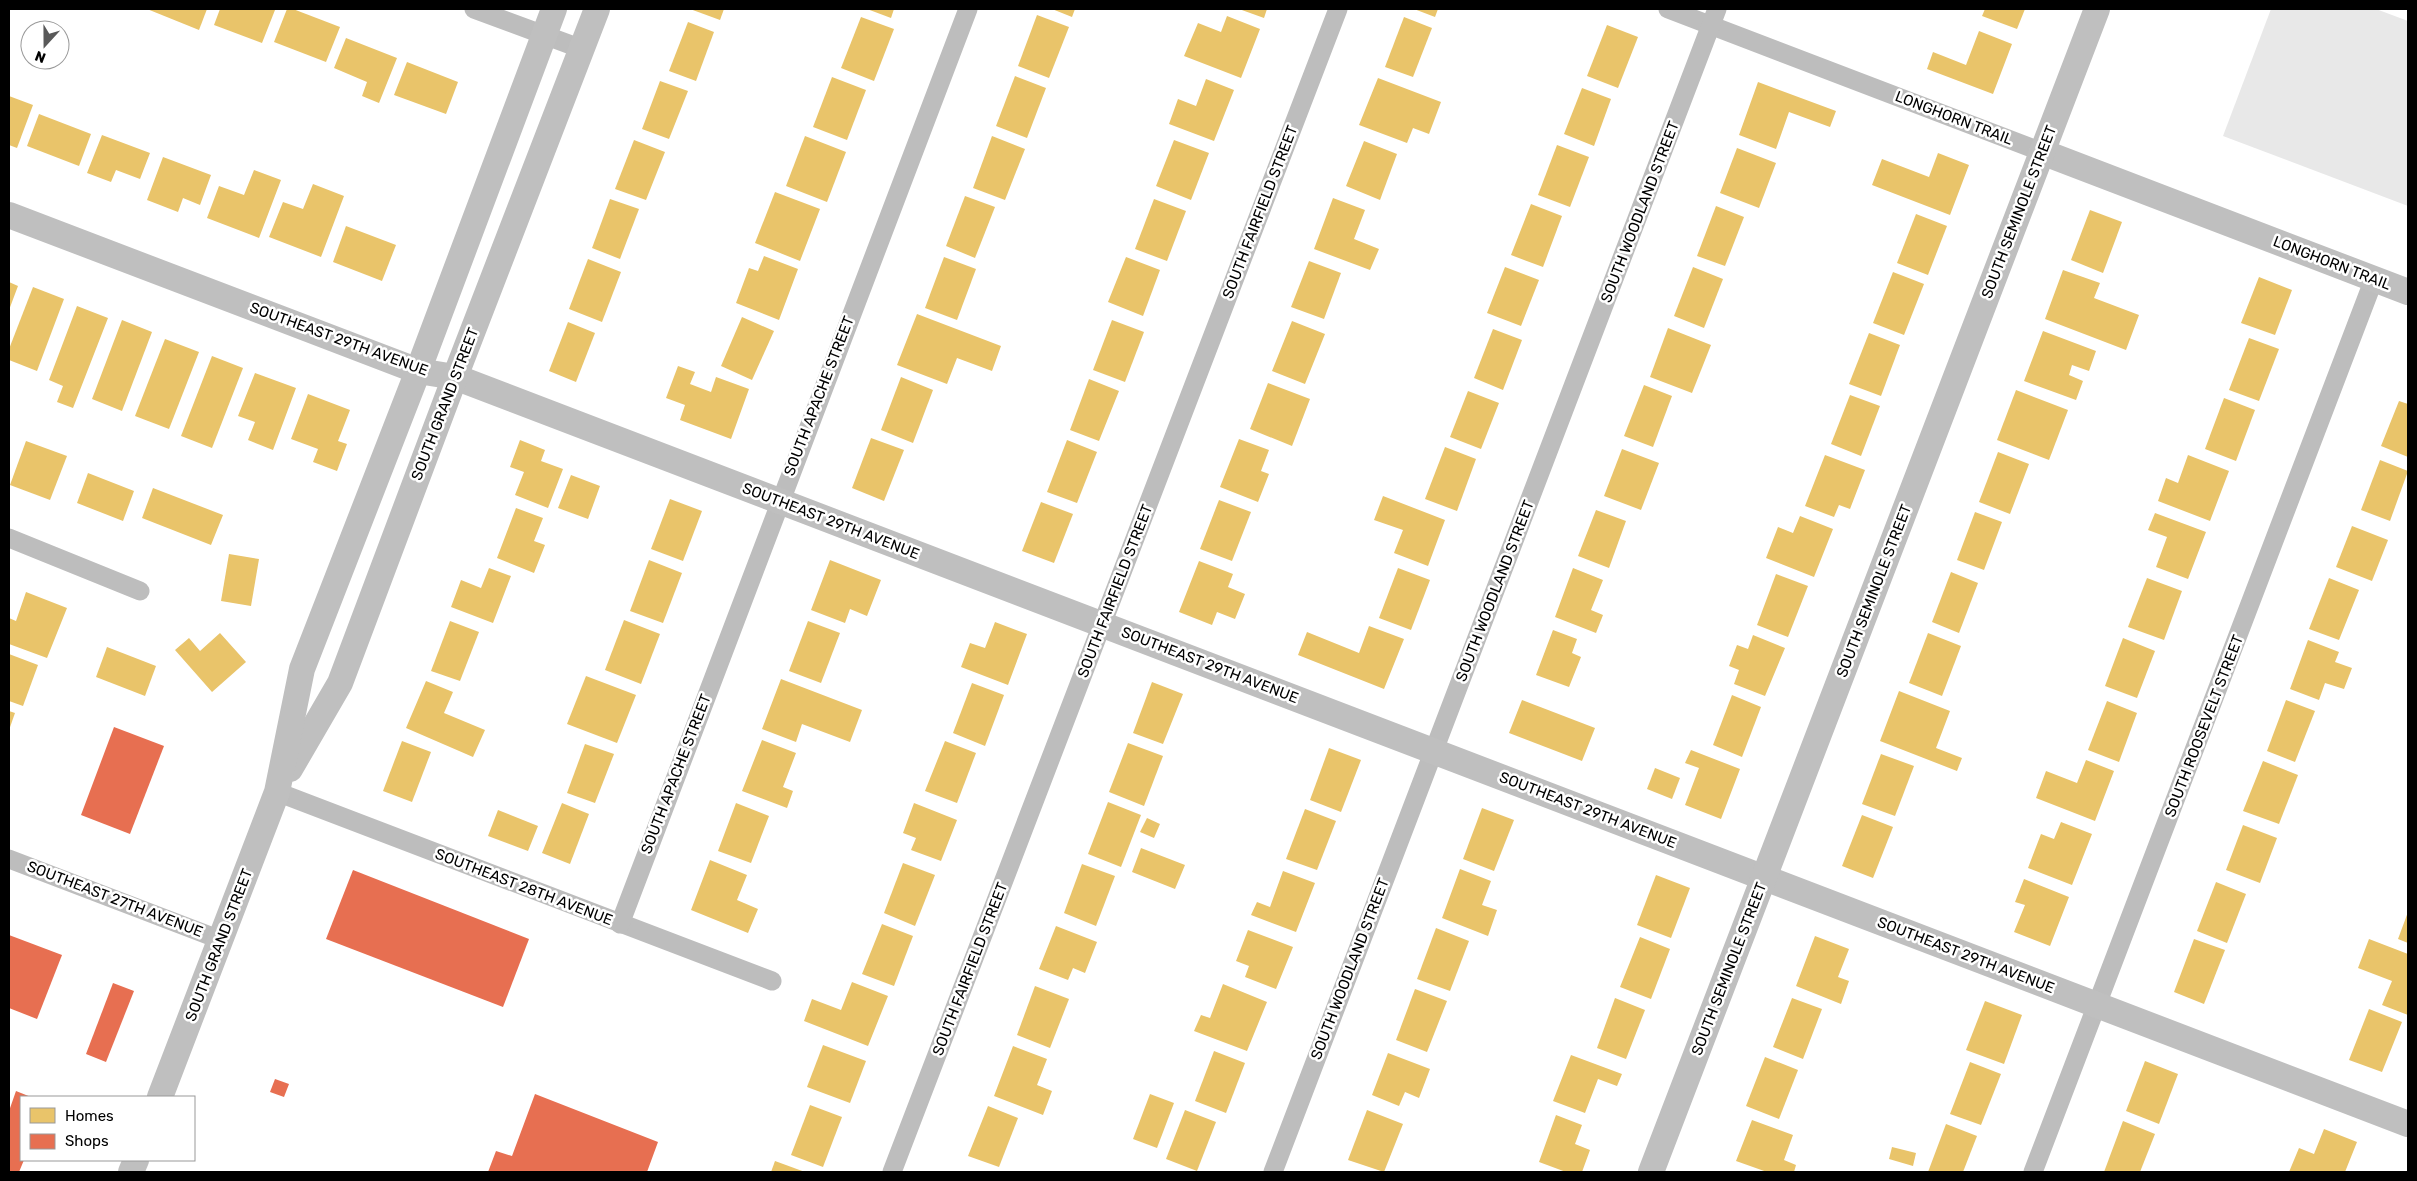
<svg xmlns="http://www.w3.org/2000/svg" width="2417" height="1181" font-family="Rubik,sans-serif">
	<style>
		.green { fill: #e8e8e8 }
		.homes { fill: #e9c46a }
		.shops { fill: #e76f51 }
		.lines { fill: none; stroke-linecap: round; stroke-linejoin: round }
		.street { stroke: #bdbdbd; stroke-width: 19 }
		.secondary { stroke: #bfbfbf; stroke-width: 26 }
		.labels { text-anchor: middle; stroke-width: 5; stroke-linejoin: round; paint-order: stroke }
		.street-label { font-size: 15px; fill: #000; stroke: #fff }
	</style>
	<rect width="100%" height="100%" fill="#fff"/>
	<polygon class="green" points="2271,9 2376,9 2408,21 2408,206 2223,136"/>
	<g class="homes">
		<polygon points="147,9 207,9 199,30"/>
		<polygon points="220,9 271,9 275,10 262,43 214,25"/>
		<polygon points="287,9 293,9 340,27 326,62 274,42"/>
		<polygon points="690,9 724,9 720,20"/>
		<polygon points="867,9 894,9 891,18"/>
		<polygon points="1052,9 1075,9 1072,17"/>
		<polygon points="1239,9 1267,9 1264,18"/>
		<polygon points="1414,9 1438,9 1435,17"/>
		<polygon points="1985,9 2025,9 2017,29 1982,16"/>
		<polygon points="1037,15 1069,27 1049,78 1018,66"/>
		<polygon points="1227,16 1260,29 1241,78 1184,56 1198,23 1221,32"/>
		<polygon points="861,17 894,29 874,81 841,68"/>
		<polygon points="1404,17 1432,28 1413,77 1385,67"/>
		<polygon points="688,22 714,32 696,81 669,71"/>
		<polygon points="1607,25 1638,37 1618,88 1587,76"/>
		<polygon points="1979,31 2012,44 1993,94 1927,69 1933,52 1966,65"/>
		<polygon points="346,38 397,58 379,103 362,96 367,82 334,68"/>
		<polygon points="407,62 458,82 446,114 394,95"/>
		<polygon points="1015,76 1046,88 1027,138 996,126"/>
		<polygon points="832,77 866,90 847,140 813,127"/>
		<polygon points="1378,78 1441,102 1429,134 1413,128 1407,143 1359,125"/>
		<polygon points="1206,79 1234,90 1214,141 1169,124 1178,99 1196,106"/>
		<polygon points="660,81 688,91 669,139 642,129"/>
		<polygon points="1758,82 1836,111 1830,127 1789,112 1776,149 1739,135"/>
		<polygon points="1582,88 1611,99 1594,146 1564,134"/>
		<polygon points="9,96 33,105 17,148 9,145"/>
		<polygon points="39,114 91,134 79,166 27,146"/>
		<polygon points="102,135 150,153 140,179 116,170 111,182 87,173"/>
		<polygon points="805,136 846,152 827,202 786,186"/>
		<polygon points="992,136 1025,149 1005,200 973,188"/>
		<polygon points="634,140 665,152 646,200 615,189"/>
		<polygon points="1174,140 1209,153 1191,200 1156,186"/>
		<polygon points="1364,141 1397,154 1380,200 1346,186"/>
		<polygon points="1557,145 1589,157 1570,207 1538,195"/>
		<polygon points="1737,148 1776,163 1759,208 1720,193"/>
		<polygon points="1938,153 1969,165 1950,215 1872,185 1882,159 1929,177"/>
		<polygon points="163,157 211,175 200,205 183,198 178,212 147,200"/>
		<polygon points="254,170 281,180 259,238 207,218 219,186 244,195"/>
		<polygon points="313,184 344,196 321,257 269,237 283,202 303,209"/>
		<polygon points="775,192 820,209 800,261 755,243"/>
		<polygon points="965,196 995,207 975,258 946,246"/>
		<polygon points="1333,198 1365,210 1354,239 1379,249 1370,270 1314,249"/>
		<polygon points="610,199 639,209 620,259 592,248"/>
		<polygon points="1154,199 1186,211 1167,261 1135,249"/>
		<polygon points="1531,204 1562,216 1543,267 1511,255"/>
		<polygon points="1716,206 1744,217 1725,266 1697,256"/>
		<polygon points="2090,210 2122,222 2103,273 2071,260"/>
		<polygon points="1916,214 1947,226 1928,275 1897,263"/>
		<polygon points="346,226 396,245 382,281 333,262"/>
		<polygon points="764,256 798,269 779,320 736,303 749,268 758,271"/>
		<polygon points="944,257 976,269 957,320 925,308"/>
		<polygon points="1126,257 1160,270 1143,316 1108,302"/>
		<polygon points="588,259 621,272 602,322 569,309"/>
		<polygon points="1309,261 1341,273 1324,319 1291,307"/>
		<polygon points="1505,267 1539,280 1521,326 1487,313"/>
		<polygon points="1693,267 1723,279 1704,328 1674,316"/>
		<polygon points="2063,270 2100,283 2094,298 2139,315 2126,350 2045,319"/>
		<polygon points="1893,272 1924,284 1904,335 1873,323"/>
		<polygon points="2259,277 2292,290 2275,335 2241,323"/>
		<polygon points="9,282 18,286 9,310"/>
		<polygon points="33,287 64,299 37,371 9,360 9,349"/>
		<polygon points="77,306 108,318 73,408 57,402 63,386 49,380"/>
		<polygon points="917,314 1001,346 992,371 957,358 947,384 897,365"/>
		<polygon points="742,317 774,331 752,380 721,366"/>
		<polygon points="122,320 152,332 122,411 92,399"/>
		<polygon points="1112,320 1144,332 1125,382 1093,370"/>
		<polygon points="1292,321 1325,334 1305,384 1272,371"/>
		<polygon points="568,322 595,333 576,382 549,371"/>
		<polygon points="1668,328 1711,345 1692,393 1650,377"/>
		<polygon points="1493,329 1522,340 1503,390 1474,378"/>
		<polygon points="2043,331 2096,351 2089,371 2072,365 2069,375 2083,381 2076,400 2024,381"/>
		<polygon points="1869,333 1900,345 1881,396 1849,384"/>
		<polygon points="2249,338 2279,349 2259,401 2229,390"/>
		<polygon points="165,339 199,352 169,429 135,416"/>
		<polygon points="212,356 243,368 212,448 181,436"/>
		<polygon points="678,366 695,372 690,384 711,392 716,377 749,389 731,439 680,420 685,405 666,398"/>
		<polygon points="255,373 296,388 273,450 248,440 255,422 238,416"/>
		<polygon points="901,377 933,390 913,443 881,430"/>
		<polygon points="1089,379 1119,391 1099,441 1070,430"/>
		<polygon points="1268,383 1310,399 1292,446 1250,429"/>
		<polygon points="1644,385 1672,396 1653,447 1624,436"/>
		<polygon points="2016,390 2068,410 2049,460 1997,440"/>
		<polygon points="1468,391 1499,403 1481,449 1450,437"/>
		<polygon points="308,394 350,410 338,441 347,444 337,471 313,462 318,449 291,439"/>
		<polygon points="1850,395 1880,406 1861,456 1831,444"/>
		<polygon points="2224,398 2255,410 2236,461 2205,449"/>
		<polygon points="2399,401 2408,404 2408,457 2381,446"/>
		<polygon points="871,438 904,450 884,501 852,488"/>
		<polygon points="1239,439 1269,450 1261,471 1269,474 1258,502 1220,487"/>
		<polygon points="520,440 545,450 541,461 563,469 548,508 515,495 524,472 510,467"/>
		<polygon points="1067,440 1097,452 1077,503 1047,492"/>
		<polygon points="26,441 67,456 50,500 10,485"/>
		<polygon points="1445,447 1476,459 1457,511 1425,499"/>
		<polygon points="1622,449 1659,463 1641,510 1604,496"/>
		<polygon points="1998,452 2029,464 2010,514 1979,502"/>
		<polygon points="1825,455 1865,470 1850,509 1839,505 1834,517 1805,506"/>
		<polygon points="2188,455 2229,471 2210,521 2158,501 2166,478 2178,483"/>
		<polygon points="2380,460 2408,471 2390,521 2361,510"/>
		<polygon points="88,473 134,491 123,521 77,503"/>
		<polygon points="571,475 600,486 588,519 558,508"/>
		<polygon points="153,488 223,515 211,545 142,518"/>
		<polygon points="1383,496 1445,520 1428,566 1394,553 1403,530 1374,520"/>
		<polygon points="670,499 702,511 683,561 651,549"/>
		<polygon points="1219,500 1251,512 1232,561 1200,549"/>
		<polygon points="1041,502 1073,514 1054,563 1022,551"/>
		<polygon points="516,508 543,518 534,541 545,545 534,573 497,558"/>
		<polygon points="1596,510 1626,521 1609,568 1578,556"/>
		<polygon points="1975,512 2002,522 1984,570 1957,560"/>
		<polygon points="2155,513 2206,532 2188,579 2156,567 2167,537 2148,530"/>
		<polygon points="1800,516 1833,529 1814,577 1766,558 1778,527 1793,533"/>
		<polygon points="2352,526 2388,540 2372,581 2336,567"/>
		<polygon points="229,554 259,559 251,606 221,601"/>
		<polygon points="649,560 682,573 663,623 630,611"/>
		<polygon points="830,560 881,580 867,616 850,609 845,623 811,610"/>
		<polygon points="1199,561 1233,574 1228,587 1245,594 1235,619 1217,612 1212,625 1179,612"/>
		<polygon points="489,568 511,576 493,623 451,607 461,580 481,588"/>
		<polygon points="1398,568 1430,580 1411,630 1379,618"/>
		<polygon points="1573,568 1603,580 1591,610 1603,615 1596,633 1555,617"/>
		<polygon points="1951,572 1978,583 1959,633 1932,622"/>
		<polygon points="1776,574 1808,586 1788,637 1757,625"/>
		<polygon points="2147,578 2182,591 2164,640 2128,627"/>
		<polygon points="2329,578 2359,590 2339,640 2309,629"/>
		<polygon points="26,592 67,608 47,658 9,644 9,618 16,621"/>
		<polygon points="624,620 660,634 641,684 605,670"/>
		<polygon points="450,621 479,632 460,681 431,671"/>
		<polygon points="808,621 840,633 821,683 789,671"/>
		<polygon points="995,622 1027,634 1008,685 961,667 970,643 985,648"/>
		<polygon points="1369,626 1404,639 1384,689 1298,655 1307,632 1359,653"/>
		<polygon points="1553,630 1577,639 1572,653 1581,657 1569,687 1536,675"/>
		<polygon points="220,633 246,662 212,692 175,650 189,638 200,651"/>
		<polygon points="1928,633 1961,646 1942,696 1909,683"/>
		<polygon points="1753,635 1785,648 1765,696 1734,684 1739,670 1729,666 1737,645 1748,649"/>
		<polygon points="2123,638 2155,651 2137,698 2105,686"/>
		<polygon points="2308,640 2339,652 2335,662 2352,668 2344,689 2325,683 2319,700 2290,689"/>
		<polygon points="107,647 156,666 145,696 96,677"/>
		<polygon points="9,654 38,665 23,706 9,701"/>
		<polygon points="586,676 636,695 617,743 567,724"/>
		<polygon points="781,679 862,710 850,742 802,724 796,742 762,729"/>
		<polygon points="426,681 453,692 444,713 485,730 473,757 406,728"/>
		<polygon points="1152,682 1183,694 1163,744 1133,733"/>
		<polygon points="972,683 1004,695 985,746 953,733"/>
		<polygon points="1899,691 1950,711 1936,748 1962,758 1957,771 1880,741"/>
		<polygon points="1732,695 1761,707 1742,757 1713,745"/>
		<polygon points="1522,700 1595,728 1582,761 1509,733"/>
		<polygon points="2286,700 2315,711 2295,762 2267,751"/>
		<polygon points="2107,701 2137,713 2119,762 2088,750"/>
		<polygon points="9,711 15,713 9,730"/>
		<polygon points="762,740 796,753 783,787 793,791 787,808 742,791"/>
		<polygon points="402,741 431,752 412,802 383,791"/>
		<polygon points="945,741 976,753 957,803 925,791"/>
		<polygon points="1128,743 1163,756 1144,806 1109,792"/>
		<polygon points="585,744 614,754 595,803 567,793"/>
		<polygon points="1329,748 1361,760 1341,812 1310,800"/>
		<polygon points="1691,750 1740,769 1721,819 1685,805 1699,768 1685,763"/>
		<polygon points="1881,754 1914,766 1895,816 1862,804"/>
		<polygon points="2086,760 2114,771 2095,821 2036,798 2046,771 2077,783"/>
		<polygon points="2263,761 2298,775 2279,824 2243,811"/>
		<polygon points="1655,768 1680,778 1672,799 1647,789"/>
		<polygon points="1108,802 1141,815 1121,867 1088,854"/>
		<polygon points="562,803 589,814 570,864 542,853"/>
		<polygon points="736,803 769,816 751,863 718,851"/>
		<polygon points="914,803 957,820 941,861 911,850 916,838 903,833"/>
		<polygon points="1482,808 1514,820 1494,871 1463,859"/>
		<polygon points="1305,809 1336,821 1317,870 1286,859"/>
		<polygon points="498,810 538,826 528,851 488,836"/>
		<polygon points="1862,815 1893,827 1873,878 1842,866"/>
		<polygon points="1147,818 1160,824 1154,838 1140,832"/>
		<polygon points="2061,822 2092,834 2072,885 2028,868 2041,834 2054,839"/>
		<polygon points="2243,825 2277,838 2260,883 2226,870"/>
		<polygon points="1141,848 1185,865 1175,889 1132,872"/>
		<polygon points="710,860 747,875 737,900 758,909 748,933 691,910"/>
		<polygon points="903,863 935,875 915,926 884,913"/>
		<polygon points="1082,864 1115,876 1096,926 1064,913"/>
		<polygon points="1460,869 1491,881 1482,905 1497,910 1488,936 1442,918"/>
		<polygon points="1283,871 1315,883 1296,932 1251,915 1257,902 1270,907"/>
		<polygon points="1656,875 1690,888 1671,938 1637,925"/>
		<polygon points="2024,879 2069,897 2050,946 2014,932 2025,905 2015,902"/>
		<polygon points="2216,882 2246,894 2227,943 2197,931"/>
		<polygon points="2408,912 2408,943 2398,939"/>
		<polygon points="882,924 913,936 894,986 862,974"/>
		<polygon points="1056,926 1097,942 1085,973 1073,968 1068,980 1039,969"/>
		<polygon points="1436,928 1469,941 1450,991 1417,979"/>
		<polygon points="1248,930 1293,947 1276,989 1245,977 1249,966 1236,961"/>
		<polygon points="1815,936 1849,949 1838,977 1849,981 1841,1004 1796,986"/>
		<polygon points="1640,937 1670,949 1651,999 1620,987"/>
		<polygon points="2194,939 2225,950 2204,1004 2174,992"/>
		<polygon points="2369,939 2408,954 2408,1015 2382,1005 2392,981 2358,968"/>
		<polygon points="852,982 888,996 868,1046 804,1021 812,999 841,1010"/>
		<polygon points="1223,984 1267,1002 1247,1051 1194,1031 1201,1015 1210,1018"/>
		<polygon points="1035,986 1069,999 1050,1048 1017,1035"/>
		<polygon points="1415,989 1447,1001 1427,1052 1396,1040"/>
		<polygon points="1615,998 1645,1010 1626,1059 1597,1048"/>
		<polygon points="1792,998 1822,1009 1803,1059 1773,1047"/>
		<polygon points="1985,1001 2022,1015 2004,1064 1966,1050"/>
		<polygon points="2369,1009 2402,1022 2382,1072 2349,1060"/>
		<polygon points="823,1045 866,1061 850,1103 807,1087"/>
		<polygon points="1013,1046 1047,1059 1037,1085 1052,1091 1043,1115 994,1096"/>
		<polygon points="1214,1051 1245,1063 1226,1113 1195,1101"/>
		<polygon points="1388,1053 1430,1069 1419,1098 1405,1092 1399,1106 1372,1095"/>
		<polygon points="1571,1055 1622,1074 1617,1086 1598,1079 1585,1113 1553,1101"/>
		<polygon points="1765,1057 1798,1070 1779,1119 1746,1106"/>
		<polygon points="2145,1061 2178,1074 2159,1124 2126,1111"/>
		<polygon points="1970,1062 2001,1074 1981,1125 1950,1114"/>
		<polygon points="1150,1094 1174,1103 1157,1148 1133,1139"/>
		<polygon points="810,1105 842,1117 823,1167 791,1155"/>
		<polygon points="988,1106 1018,1118 999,1167 968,1156"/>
		<polygon points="1185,1110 1216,1122 1197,1171 1166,1159"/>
		<polygon points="1367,1110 1403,1124 1384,1172 1348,1160"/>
		<polygon points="1556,1115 1582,1125 1575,1144 1590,1150 1582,1172 1566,1172 1539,1162"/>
		<polygon points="1752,1120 1793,1135 1784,1160 1796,1165 1794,1172 1767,1172 1736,1161"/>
		<polygon points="2123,1121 2155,1134 2140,1172 2104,1172"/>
		<polygon points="1946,1124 1977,1136 1963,1172 1928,1172"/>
		<polygon points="2324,1129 2357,1142 2345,1172 2289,1172 2299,1148 2314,1154"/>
		<polygon points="1892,1147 1916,1153 1913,1166 1889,1159"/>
		<polygon points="775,1161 805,1172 771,1172"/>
	</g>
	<g class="shops">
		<polygon points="114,727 164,746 130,834 81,815"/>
		<polygon points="353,870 529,939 503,1007 326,939"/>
		<polygon points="9,935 62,955 37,1019 9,1008"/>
		<polygon points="113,983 134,991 106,1062 86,1054"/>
		<polygon points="275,1079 289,1084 284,1097 270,1092"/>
		<polygon points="16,1091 31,1097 21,1097 21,1160 24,1160 19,1172 9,1172 9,1111"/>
		<polygon points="535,1094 658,1142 647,1172 488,1172 496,1151 512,1156"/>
	</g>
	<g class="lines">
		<g class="street">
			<polyline points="474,9 582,49"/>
			<polyline points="1668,9 2042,152"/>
			<polyline points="9,538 140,591"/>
			<polyline points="277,792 772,981"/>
			<polyline points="9,859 221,940"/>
			<polyline points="620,924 968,9"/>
			<polyline points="892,1172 1338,9"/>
			<polyline points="1273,1172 1717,9"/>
			<polyline points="2033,1172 2374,279"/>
		</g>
		<g class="secondary">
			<polyline points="2042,152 2408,292"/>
			<polyline points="9,215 418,371 455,377 2408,1124"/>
			<polyline points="290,769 340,683 455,377 597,9"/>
			<polyline points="160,1097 277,792 302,669 418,371 554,9"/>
			<polyline points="131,1172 136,1160"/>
			<polyline points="1651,1172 2097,9"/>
		</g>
	</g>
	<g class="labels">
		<g class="street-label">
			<text transform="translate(1954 118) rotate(21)" y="5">LONGHORN TRAIL</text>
			<text transform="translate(1260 212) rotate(-69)" y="5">SOUTH FAIRFIELD STREET</text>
			<text transform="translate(1640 212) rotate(-69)" y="5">SOUTH WOODLAND STREET</text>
			<text transform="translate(2019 212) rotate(-69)" y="5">SOUTH SEMINOLE STREET</text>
			<text transform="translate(2332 263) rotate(21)" y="5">LONGHORN TRAIL</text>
			<text transform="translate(339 339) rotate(20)" y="5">SOUTHEAST 29TH AVENUE</text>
			<text transform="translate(819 396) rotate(-69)" y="5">SOUTH APACHE STREET</text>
			<text transform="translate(445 404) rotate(-69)" y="5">SOUTH GRAND STREET</text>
			<text transform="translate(831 521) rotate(21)" y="5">SOUTHEAST 29TH AVENUE</text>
			<text transform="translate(1115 591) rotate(-69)" y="5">SOUTH FAIRFIELD STREET</text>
			<text transform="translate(1495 591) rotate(-69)" y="5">SOUTH WOODLAND STREET</text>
			<text transform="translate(1874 591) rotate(-69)" y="5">SOUTH SEMINOLE STREET</text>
			<text transform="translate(1210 665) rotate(21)" y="5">SOUTHEAST 29TH AVENUE</text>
			<text transform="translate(2204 726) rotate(-69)" y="5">SOUTH ROOSEVELT STREET</text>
			<text transform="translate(676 774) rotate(-69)" y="5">SOUTH APACHE STREET</text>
			<text transform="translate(1588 810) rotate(21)" y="5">SOUTHEAST 29TH AVENUE</text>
			<text transform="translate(524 887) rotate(21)" y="5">SOUTHEAST 28TH AVENUE</text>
			<text transform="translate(115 899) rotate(21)" y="5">SOUTHEAST 27TH AVENUE</text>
			<text transform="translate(219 945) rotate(-69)" y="5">SOUTH GRAND STREET</text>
			<text transform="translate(1966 955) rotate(21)" y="5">SOUTHEAST 29TH AVENUE</text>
			<text transform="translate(970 969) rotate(-69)" y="5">SOUTH FAIRFIELD STREET</text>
			<text transform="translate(1350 969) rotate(-69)" y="5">SOUTH WOODLAND STREET</text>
			<text transform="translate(1729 969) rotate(-69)" y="5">SOUTH SEMINOLE STREET</text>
		</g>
	</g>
	<rect width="2417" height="1181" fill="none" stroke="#000000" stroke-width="20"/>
	<rect x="20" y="1096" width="175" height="65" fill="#ffffff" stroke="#999999"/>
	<rect x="30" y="1108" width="25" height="15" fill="#e9c46a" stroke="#999999"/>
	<text x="65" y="1121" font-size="15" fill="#000000">Homes</text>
	<rect x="30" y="1134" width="25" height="15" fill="#e76f51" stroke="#999999"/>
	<text x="65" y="1146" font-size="15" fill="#000000">Shops</text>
	<g transform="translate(45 45) rotate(201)"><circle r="24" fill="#ffffff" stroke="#999999"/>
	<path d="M0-4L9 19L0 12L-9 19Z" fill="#595959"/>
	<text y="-8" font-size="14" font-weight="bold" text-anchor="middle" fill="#000000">N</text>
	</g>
</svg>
